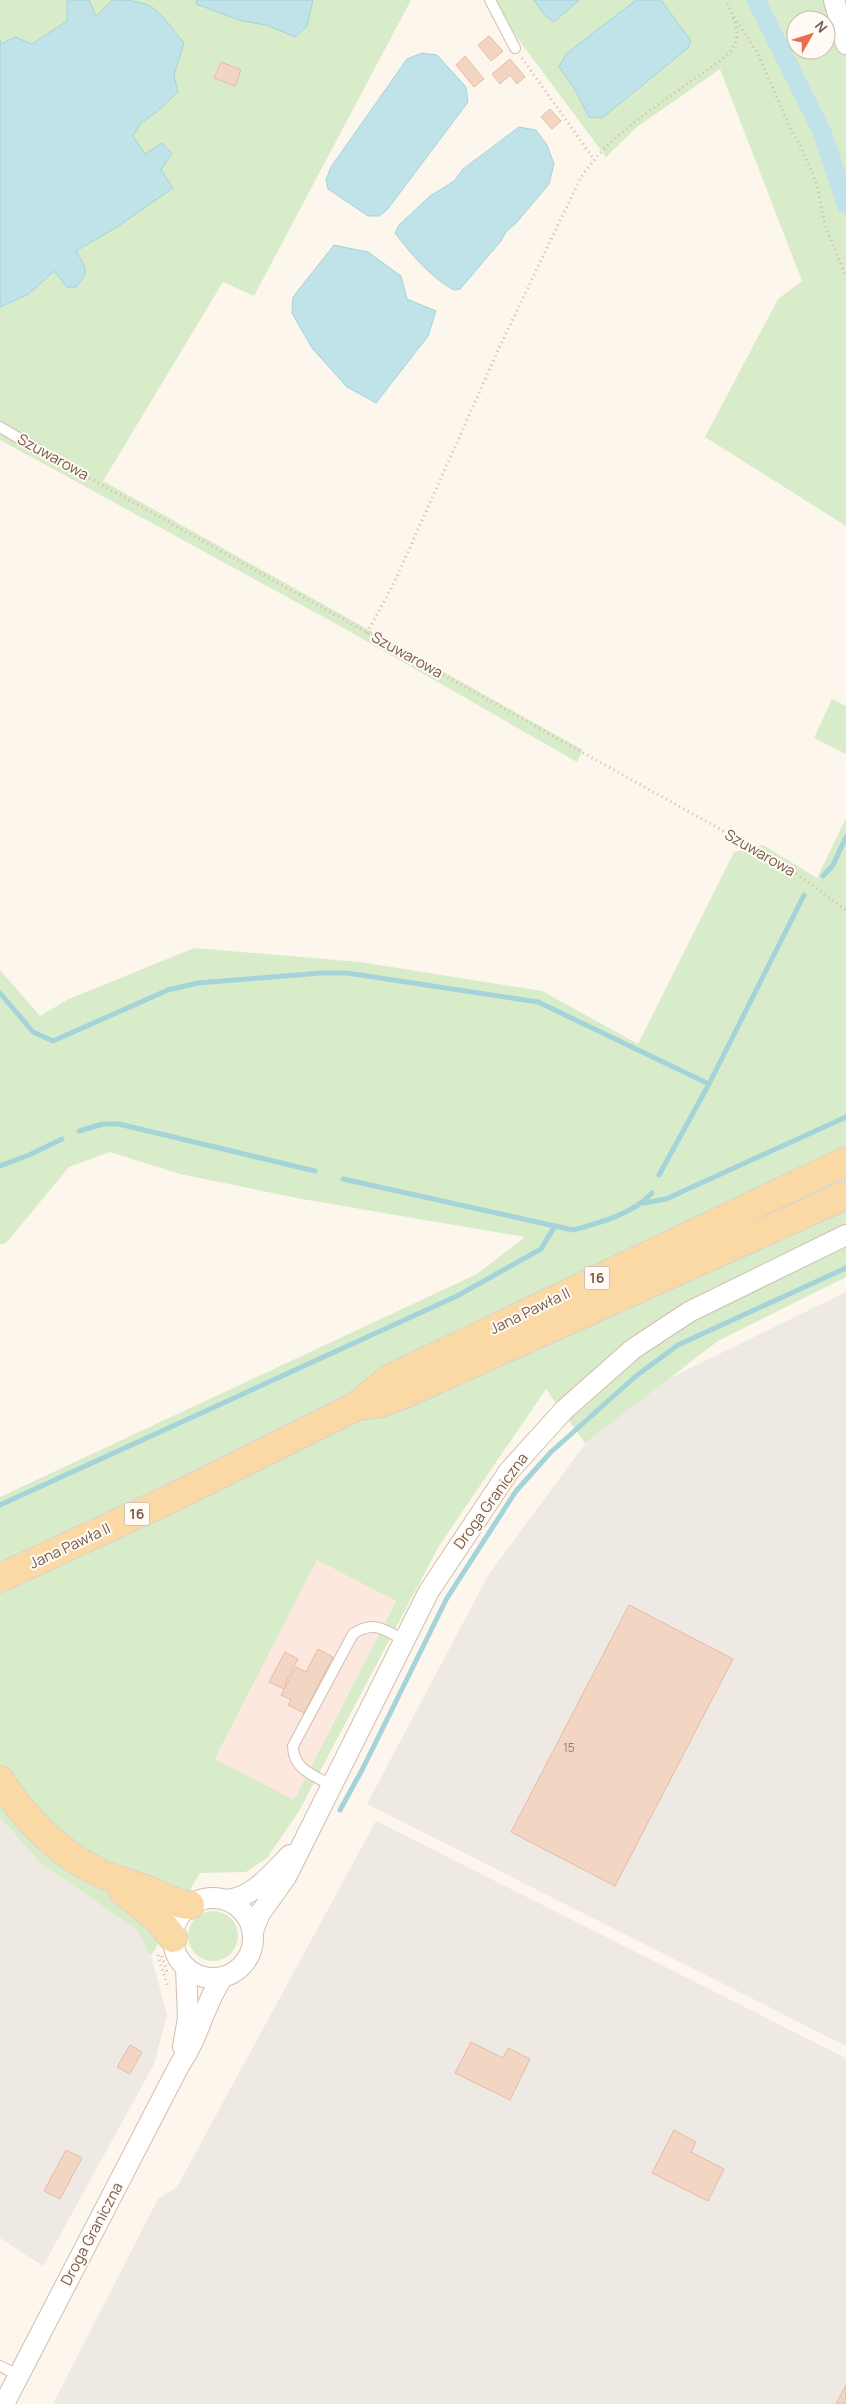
<svg xmlns="http://www.w3.org/2000/svg" width="846" height="2404" font-family="Manrope,sans-serif">
	<style>
		.commercial { fill: #fde8e0 }
		.industrial { fill: #efe9e4 }
		.green { fill: #d8ecc9; fill-rule: evenodd }
		.water { fill: #bfe3e8; stroke: #a5d3da }
		.lines { fill: none; stroke-linecap: round; stroke-linejoin: round }
		.stream { stroke: #a5d3da; stroke-width: 5 }
		.canal { stroke: #bfe3e8; stroke-width: 19 }
		.building { fill: #f3d5c3; stroke: #e6bba3 }
		.lane-casing { stroke: #d1beb0; stroke-width: 12 }
		.street-casing { stroke: #d1beb0; stroke-width: 22 }
		.primary-casing { stroke: #dad1cd; stroke-width: 30 }
		.path { stroke: #d9b8a5; stroke-width: 3; stroke-dasharray: 1 4; stroke-linecap: butt }
		.lane { stroke: #fff; stroke-width: 10 }
		.street { stroke: #fff; stroke-width: 20 }
		.primary { stroke: #fbd9a5; stroke-width: 28 }
		.labels { text-anchor: middle; stroke-width: 4; stroke-linejoin: round; paint-order: stroke }
		.number-label { font-size: 12px; fill: #987a6a }
		.shield { fill: #fffaf3; stroke: #a28b7f; stroke-width: 1 }
		.shield-label { font-size: 14px; font-weight: bold; fill: #7a5c4d }
		.street-label { font-size: 15px; fill: #7a5c4d; stroke: #fffaf3 }
	</style>
	<rect width="100%" height="100%" fill="#fdf6ec"/>
	<polygon class="commercial" points="317,1560 396,1600 294,1800 215,1760"/>
	<g class="industrial">
		<polygon points="846,1292 846,2046 367,1804 489,1574 613,1406"/>
		<polygon points="0,1817 40,1863 136,1929 151,1956 167,2015 154,2064 43,2266 0,2238"/>
		<polygon points="376,1821 846,2058 846,2404 53,2404 158,2199 177,2187"/>
	</g>
	<g class="green">
		<polygon points="0,0 411,0 254,296 223,282 103,481 583,750 577,762 340,626 0,440"/>
		<path d="M489 0H842L846 15V526L705 437 778 299 802 281 720 69 637 127 606 157ZM796 20H826V50H796Z"/>
		<polygon points="832,699 846,706 846,754 814,738"/>
		<path d="M846 818V1277L718 1341 585 1443 546 1389 439 1546 299 1811 267 1858 246 1872 200 1873 151 1956 136 1929 40 1863 0 1817V1497L477 1274 525 1237 302 1199 180 1174 110 1152 69 1167 6 1243 0 1245V970L40 1016 69 999 194 948 360 962 542 991 638 1044 734 852 763 845 817 878ZM317 1560 396 1601 294 1800 215 1759Z"/>
		<circle cx="213" cy="1936" r="25"/>
	</g>
	<g class="water">
		<path d="M67 0H89L96 16 112 0C158 0 157 11 184 43L174 75 178 92 154 114 141 123 133 136 145 154 162 143 172 153 161 170 173 188 117 227 76 251C85 267 91 271 76 287H67L54 271 29 294 0 307V40L1 44 15 37 32 44 67 21Z"/>
		<polygon points="197,0 313,0 307,26 295,37 266,25 242,21 196,4"/>
		<polygon points="534,0 579,0 554,22 546,17"/>
		<polygon points="636,0 661,0 691,41 688,48 602,118 589,117 574,88 559,67 566,54"/>
		<polygon points="422,53 437,55 466,87 468,102 387,210 379,216 368,216 328,189 326,180 331,167 407,59"/>
		<path d="M519 127 536 130 547 145 554 164 549 184 517 222 506 232 501 241 460 289 454 290C430 277 411 254 395 233L399 225 430 196 454 181 463 169Z"/>
		<polygon points="334,245 368,252 401,276 407,299 436,311 428,336 376,403 347,387 312,348 292,313 293,297"/>
	</g>
	<g class="lines">
		<g class="stream">
			<polyline points="823,876 833,865 846,837"/>
			<polyline points="0,993 33,1032 53,1041 168,990 198,983 321,973 347,973 538,1002 709,1084 804,895"/>
			<polyline points="79,1131 103,1124 119,1124 315,1171"/>
			<polyline points="0,1166 29,1155 62,1139"/>
			<polyline points="659,1175 709,1084"/>
			<path d="M343 1179 573 1230C599 1223 633 1214 652 1193"/>
			<polyline points="644,1203 666,1199 846,1117"/>
			<polyline points="0,1505 457,1296 541,1249 555,1226"/>
			<polyline points="340,1810 362,1770 447,1598 516,1491 551,1452 636,1376 678,1345 846,1268"/>
		</g>
		<polyline class="canal" points="756,0 822,132 846,204"/>
	</g>
	<g class="building">
		<polygon points="489,36 503,51 491,61 478,45"/>
		<polygon points="465,56 484,79 474,87 456,65"/>
		<polygon points="510,59 525,77 517,84 510,75 500,84 492,74"/>
		<polygon points="221,62 241,70 235,86 214,78"/>
		<polygon points="550,109 561,121 552,129 541,117"/>
		<polygon points="629,1605 733,1659 615,1886 511,1832"/>
		<polygon points="318,1649 333,1657 304,1713 288,1705 291,1700 281,1695 296,1667 306,1672"/>
		<polygon points="285,1652 298,1659 285,1684 286,1685 284,1689 269,1682"/>
		<polygon points="471,2042 503,2058 508,2048 530,2059 510,2100 455,2073"/>
		<polygon points="130,2045 142,2052 130,2074 117,2067"/>
		<polygon points="674,2130 696,2142 691,2152 724,2169 708,2201 652,2173"/>
		<polygon points="66,2150 82,2158 60,2199 44,2191"/>
		<polygon points="846,2385 846,2404 836,2404"/>
	</g>
	<g class="lines">
		<g class="lane-casing">
			<g id="lane">
				<polyline points="490,0 515,48"/>
				<polyline points="0,427 39,450"/>
				<path d="M331 1785C313 1775 293 1769 293 1746L353 1634C374 1620 385 1630 404 1640"/>
				<polyline points="0,2366 18,2375"/>
			</g>
		</g>
		<g class="street-casing">
			<g id="street">
				<polyline points="834,0 846,44"/>
				<circle cx="213" cy="1938" r="40"/>
				<path d="M227 1900C254 1897 271 1874 290 1855"/>
				<polyline points="253,1931 259,1915 286,1877 429,1591 509,1471 564,1410 633,1349 689,1312 846,1235"/>
				<polyline points="183,2047 188,2018 186,1968"/>
				<path d="M4 2404 180 2064C200 2036 204 2003 223 1977"/>
			</g>
		</g>
		<g class="primary-casing">
			<g id="primary">
				<polyline points="364,1405 381,1403 402,1395 846,1195"/>
				<polyline points="0,1578 174,1497 355,1407 391,1378 846,1161"/>
				<path d="M0 1780C24 1818 59 1854 100 1873 115 1880 132 1884 147 1890 162 1895 173 1904 190 1905"/>
				<polyline points="123,1891 159,1920 173,1938"/>
			</g>
		</g>
		<g class="path">
			<polyline points="734,17 757,52 792,132 801,147 817,185 825,225 846,277"/>
			<polyline points="522,58 593,158"/>
			<polyline points="50,456 720,829 794,872 846,910"/>
			<path d="M367 633 394 583 500 346 580 179C606 138 649 112 688 83 701 74 729 58 735 44 741 31 731 12 726 0"/>
			<polyline points="158,1955 167,1985"/>
			<polyline points="162,1956 167,1972"/>
		</g>
		<use href="#lane" class="lane"/>
		<use href="#street" class="street"/>
		<use href="#primary" class="primary"/>
	</g>
	<g class="labels">
		<g class="number-label">
			<text x="569" y="1752">15</text>
		</g>
		<g class="shield">
			<rect x="584.5" y="1266.5" width="25" height="23" rx="4"/>
			<rect x="124.5" y="1502.5" width="25" height="23" rx="4"/>
		</g>
		<g class="shield-label">
			<text x="597" y="1283">16</text>
			<text x="137" y="1519">16</text>
		</g>
		<g class="street-label">
			<text transform="translate(53 457) rotate(29)" y="5">Szuwarowa</text>
			<text transform="translate(407 655) rotate(29)" y="5">Szuwarowa</text>
			<text transform="translate(760 853) rotate(30)" y="5">Szuwarowa</text>
			<text transform="translate(530 1311) rotate(-26)" y="5">Jana Pawła II</text>
			<text transform="translate(491 1501) rotate(-54)" y="5">Droga Graniczna</text>
			<text transform="translate(70 1546) rotate(-25)" y="5">Jana Pawła II</text>
			<text transform="translate(92 2234) rotate(-62)" y="5">Droga Graniczna</text>
		</g>
	</g>
	<g transform="translate(811 35) rotate(51)"><circle r="24" fill="#fffaf3" stroke="#cabbb1"/>
	<path d="M0-4L9 19L0 12L-9 19Z" fill="#e76f51"/>
	<text y="-8" font-size="14" font-weight="bold" text-anchor="middle" fill="#7a5c4d">N</text>
	</g>
</svg>
